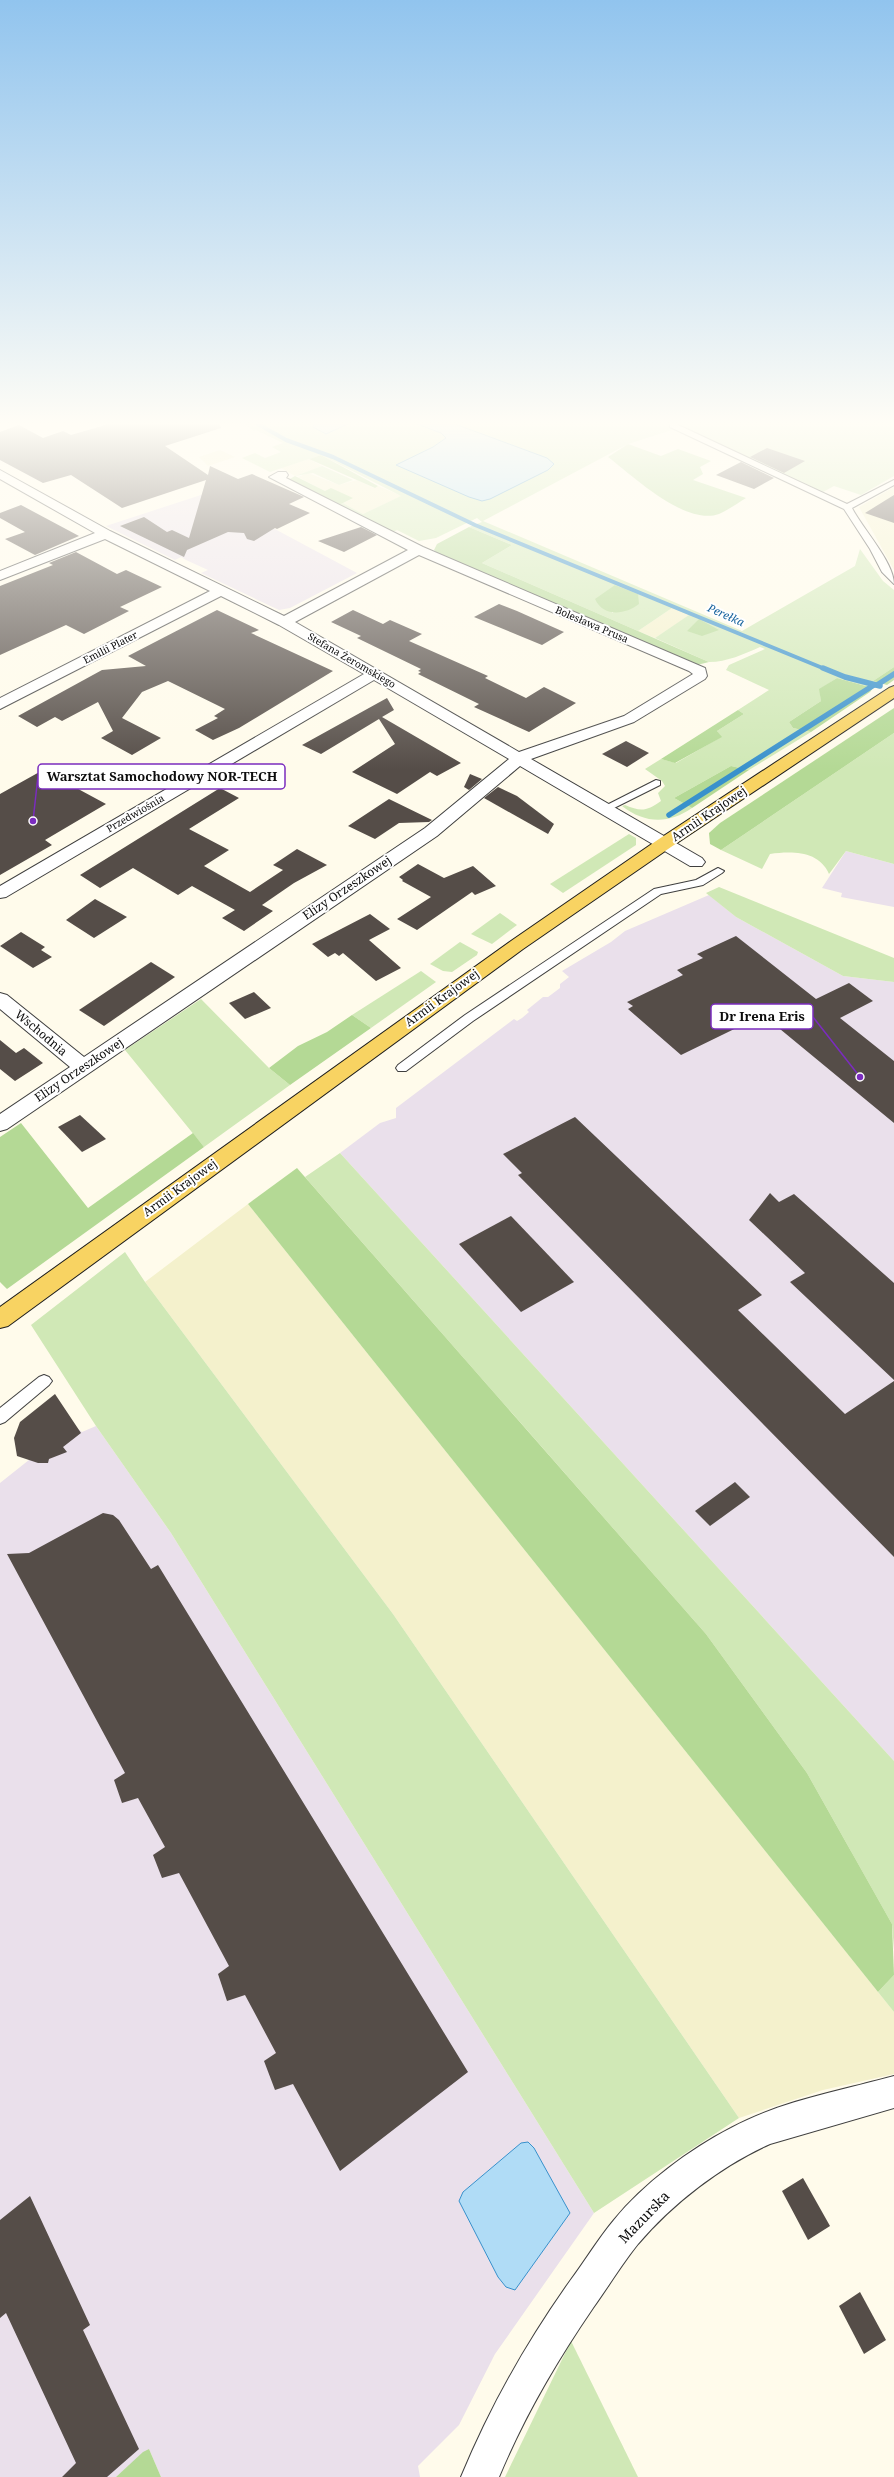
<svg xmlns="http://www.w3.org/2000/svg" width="894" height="2477" font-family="'Noto Serif',serif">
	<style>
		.industrial { fill: #eae0eb }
		.farmland { fill: #f4f1cc }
		.green { fill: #d0e8b6; fill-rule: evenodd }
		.forest { fill: #b4d995 }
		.water { fill: #b0dcf6; stroke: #3891cc }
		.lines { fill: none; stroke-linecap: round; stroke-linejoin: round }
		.stream-far1 { stroke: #3891cc; stroke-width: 4 }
		.stream { stroke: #3891cc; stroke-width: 5.5 }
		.building { fill: #554d48 }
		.service-casing { stroke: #3f3f3f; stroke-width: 2 }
		.minor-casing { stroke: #3f3f3f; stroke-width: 2 }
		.primary-casing { stroke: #1d1d1d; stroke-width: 2 }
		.service { fill: #fff; fill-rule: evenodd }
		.minor { fill: #fff; fill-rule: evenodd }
		.primary { fill: #f8d362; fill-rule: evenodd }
		.labels { text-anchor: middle; stroke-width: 4; stroke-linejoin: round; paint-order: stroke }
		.far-street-label { font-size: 10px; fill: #0c0c0c; stroke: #fff }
		.far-water-label { font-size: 11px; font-style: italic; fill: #16629d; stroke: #fff }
		.street-label { font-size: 12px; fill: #0c0c0c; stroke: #fff }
		.near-street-label { font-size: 14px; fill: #0c0c0c; stroke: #fff }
		.leader { fill: none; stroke: #7b2cbf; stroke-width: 1.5 }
		.callout-dot { fill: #7b2cbf; stroke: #fff; stroke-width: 1.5 }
		.callout { fill: #fff; stroke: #7b2cbf; stroke-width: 1.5 }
		.callout-label { font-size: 13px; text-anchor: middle; font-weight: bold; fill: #0c0c0c }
	</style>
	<rect width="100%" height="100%" fill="#fffbeb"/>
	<g class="industrial">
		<polygon points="207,493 258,520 357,573 290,608 279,610 201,573 208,570 186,560 181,557 175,560 106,526"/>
		<polygon points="846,851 894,864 894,907 841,897 842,893 822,888"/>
		<polygon points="709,895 736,917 843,976 894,982 894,1761 340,1153 380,1123 396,1118 396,1108 514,1019 517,1021 522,1018 529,1012 527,1010 543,997 548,997 560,988 560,984 569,977 562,971 611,942 625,931"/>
		<polygon points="73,1425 82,1432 96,1426 171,1533 594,2213 495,2354 459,2425 418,2466 420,2477 161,2477 149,2449 116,2477 0,2477 0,1483"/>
	</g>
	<g class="farmland">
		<polygon points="220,450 235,457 208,466 199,457"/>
		<polygon points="309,459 322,466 295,476 281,468"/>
		<polygon points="308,473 339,485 357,480 374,488 378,486 402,496 363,514 343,503 352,499 325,491 298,477"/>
		<polygon points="894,487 894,570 859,507"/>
		<polygon points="672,608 690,615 655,638 638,631"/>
		<polygon points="248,1204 894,2012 894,2074 823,2090 739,2118 393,1614 145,1282"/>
	</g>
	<g class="green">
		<path d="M245 424H894V476L861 495 834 486 823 492 681 427 628 444 483 521 742 631 855 566 860 549 883 581 894 590V667L873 681 879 683 873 688 837 678 820 689 821 701 789 722 793 728 811 732 749 770 731 766 674 798 692 808C669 824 645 824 622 806L625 805C641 812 647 811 661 801L658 793 665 786 662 781 645 769 661 759 676 763 721 737 717 731 744 714 738 710 769 690 726 670 729 665 765 649 760 647C744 654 727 662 709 662L655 638 689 615 672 608 638 631 482 563 512 545 469 527 482 522 477 518 436 538 419 541 397 530 393 532 339 505 343 503 363 514 401 496 321 455 270 472 242 458 255 453 265 458 281 452 272 447 283 443 256 430 254 431ZM615 585 638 595 612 613Z"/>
		<polygon points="322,466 353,480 339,485 313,473 295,476"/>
		<path d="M894 733V864L846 851 829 874C819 851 793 851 770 854L762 869 721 850Z"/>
		<polygon points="629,834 636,838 636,845 563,893 550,884"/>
		<polygon points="719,887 894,958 894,982 843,976 736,917 706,893"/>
		<polygon points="500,913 517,925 492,944 471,934"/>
		<polygon points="460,942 478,952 477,955 452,972 443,971 430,964"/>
		<polygon points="421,971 436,982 371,1028 352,1015"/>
		<polygon points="201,999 269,1068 290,1085 204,1147 125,1050"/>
		<polygon points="340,1153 894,1761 894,1950 892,1924 807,1773 706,1634 305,1177"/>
		<polygon points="125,1252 145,1282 393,1614 739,2118 594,2213 171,1533 96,1426 31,1325"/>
		<polygon points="894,1975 894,2012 878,1992"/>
		<polygon points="571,2341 638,2477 505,2477"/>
	</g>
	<g class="forest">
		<path d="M628 444 661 456 678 449 711 461 700 467 703 474 693 480 746 498C738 503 728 510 719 514 685 526 633 476 608 457Z"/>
		<polygon points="321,455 378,486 375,488 309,459"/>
		<polygon points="295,476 325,491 331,488 353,498 339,505 288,480"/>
		<polygon points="469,527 512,545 482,563 709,662 697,665 438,554 434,550 437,544"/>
		<path d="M615 585 638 594 639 604C625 615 603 617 595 599Z"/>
		<polygon points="699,619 719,630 702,636 687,631"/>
		<polygon points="894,667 894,680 887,685 873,681"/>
		<polygon points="837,678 873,688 870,692 811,732 793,728 789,722 821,701 819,689"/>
		<polygon points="894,708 894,733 721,850 710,844 709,833 720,823"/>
		<polygon points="738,710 744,714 717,731 722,737 675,763 661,759"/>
		<polygon points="731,766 749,770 692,808 674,798"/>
		<polygon points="352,1015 371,1028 290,1085 269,1068 298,1046 327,1032"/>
		<polygon points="21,1123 88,1208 193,1133 204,1147 7,1289 0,1282 0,1137"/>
		<polygon points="297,1168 706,1634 807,1773 892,1924 894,1975 878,1992 248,1204"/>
		<polygon points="149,2449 161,2477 116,2477 143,2452"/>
	</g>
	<g class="water">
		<polygon points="314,424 348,424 326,434 313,427"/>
		<polygon points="417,424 455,424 547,458 554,464 548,470 490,499 482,501 469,497 396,465 433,447 446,438 441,433"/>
		<polygon points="528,2142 534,2148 570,2213 515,2290 506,2287 498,2277 459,2201 463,2192 521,2143"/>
	</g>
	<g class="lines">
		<polyline class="stream-far1" points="258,424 286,440 333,457 475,525 825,669"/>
		<g class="stream">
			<polyline points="823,668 845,677 880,686"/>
			<polyline points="877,685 894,674"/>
			<polyline points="669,815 874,685"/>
		</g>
	</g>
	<g class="building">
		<polygon points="109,424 220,424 221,428 165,446 208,475 210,466 238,479 252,474 302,496 304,497 289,504 310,513 277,529 275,528 254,541 247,539 244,533 228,532 187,550 184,557 120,526 144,517 167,532 172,530 189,538 206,480 122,508 71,475 43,483 0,460 0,432 19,425 43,438 63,431 71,435"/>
		<polygon points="767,448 805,461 784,473 750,457"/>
		<polygon points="741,462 774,478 754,489 716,475"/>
		<polygon points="894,495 894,523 865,513"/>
		<polygon points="21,505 79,536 35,555 5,539 25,532 0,518 0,513"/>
		<polygon points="361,527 377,535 344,552 318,541"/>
		<polygon points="76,552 117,574 126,570 162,587 120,607 129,611 84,634 66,625 0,655 0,586 53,565 49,563"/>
		<polygon points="499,604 517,611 564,632 542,645 474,617"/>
		<polygon points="217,610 259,630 251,633 333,671 239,728 213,740 195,730 218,718 214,716 225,709 168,681 142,692 122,718 161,738 132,755 101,738 113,731 98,702 62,721 55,717 37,727 18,716 102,670 146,666 128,656"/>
		<polygon points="353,610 383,624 390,620 422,634 409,641 488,676 485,678 526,698 544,687 576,703 529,732 474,707 479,704 418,674 421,672 418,671 421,669 357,638 361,636 331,622"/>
		<polygon points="387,698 394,710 382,717 461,763 437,776 430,772 397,794 352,772 395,744 379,719 321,754 302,745"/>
		<polygon points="626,741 649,753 627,767 602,754"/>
		<polygon points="43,770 106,804 45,840 52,845 0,875 0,794"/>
		<polygon points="470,774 482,779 469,790 464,787"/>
		<polygon points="498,787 517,796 554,824 548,834 484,798"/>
		<polygon points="220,788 239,798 189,829 229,850 204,866 250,892 283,870 273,865 297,849 327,865 294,883 262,905 273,911 244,931 222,918 235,910 192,886 178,895 133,868 100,888 80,875"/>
		<polygon points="389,799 432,820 429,822 399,823 375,839 348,826"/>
		<polygon points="418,864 444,878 473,866 496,886 475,895 472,892 417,930 397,919 431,897 402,881 403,880 399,877"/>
		<polygon points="95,899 127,917 94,938 66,920"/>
		<polygon points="370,914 390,929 369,940 401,968 376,981 343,953 339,956 335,953 328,957 312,944"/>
		<polygon points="21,932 45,947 41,950 52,957 33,968 0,946"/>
		<polygon points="736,936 816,999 849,983 873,1001 840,1018 894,1061 894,1123 763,1015 681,1055 628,1009 633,1006 627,1002 683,975 677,970 703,958 697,954"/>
		<polygon points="151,962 175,977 104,1026 79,1010"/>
		<polygon points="254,992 271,1008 245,1019 229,1003"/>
		<polygon points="0,1040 16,1053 24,1048 43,1063 15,1081 0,1069"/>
		<polygon points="80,1115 106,1139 82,1152 58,1127"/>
		<polygon points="575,1117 762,1295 738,1310 845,1414 894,1381 894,1557 518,1175 522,1173 503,1154"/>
		<polygon points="770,1193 779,1202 794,1194 894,1283 894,1380 790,1282 805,1273 749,1220"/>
		<polygon points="511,1216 574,1282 521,1312 459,1244"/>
		<polygon points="55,1394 81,1433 63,1447 67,1452 49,1459 48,1463 38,1463 17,1456 14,1438 20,1422"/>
		<polygon points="735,1482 750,1497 710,1526 695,1511"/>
		<polygon points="103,1513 113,1515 119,1520 151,1569 158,1565 468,2072 340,2171 293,2084 275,2090 264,2061 276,2053 245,1995 227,2001 218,1974 229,1966 179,1873 162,1878 153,1855 165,1847 138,1798 122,1803 114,1780 125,1773 7,1554 29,1553"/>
		<polygon points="803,2178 830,2226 808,2240 782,2191"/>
		<polygon points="30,2196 90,2325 83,2330 139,2449 107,2477 62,2477 76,2463 6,2313 0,2318 0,2220"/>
		<polygon points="860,2292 886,2340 864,2354 839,2306"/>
	</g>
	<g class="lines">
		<g class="service-casing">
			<g id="service">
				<path d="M670 424H676L847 504 894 480V485L852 508C862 528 894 562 894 584L882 572 870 549 844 509 670 427Z"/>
				<polygon points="656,780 660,781 660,785 608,811 604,812 599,809"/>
				<polygon points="718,868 724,871 722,873 703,885 661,894 473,1021 406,1071 398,1071 396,1068 398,1065 465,1015 654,889 696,880"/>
				<polygon points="44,1375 49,1377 52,1381 49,1385 5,1422 0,1424 0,1408 39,1377"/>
			</g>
		</g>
		<g class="minor-casing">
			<g id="minor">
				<path d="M0 470 110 531 284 616 408 550 269 477 278 472H286L288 475 286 478 423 547 705 668 707 676 705 679 634 722 531 759 702 858 705 862 702 866H690L520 766 437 836 7 1129 0 1131V1114L70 1067 0 1009V993L7 995 84 1057 425 828 509 759 374 680 6 897 0 898V886L364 674 279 625 221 596 0 709V698L210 591 105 539 0 580V571L95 533 0 479ZM419 555 689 671 693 674 624 716 519 752 295 622Z"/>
				<path d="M894 2076V2108L770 2144C721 2166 673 2203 638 2244 622 2264 608 2287 593 2308 556 2362 524 2417 499 2477H461C490 2407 526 2343 570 2281 585 2261 598 2239 614 2220 643 2184 690 2149 731 2128 780 2101 840 2091 894 2076Z"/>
			</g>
		</g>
		<g class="primary-casing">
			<polygon id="primary" points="894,686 894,698 671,847 523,949 8,1326 0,1328 0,1307 511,941 659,839 889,688"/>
		</g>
		<use href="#service" class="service"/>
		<use href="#minor" class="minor"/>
		<use href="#primary" class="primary"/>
	</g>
	<linearGradient id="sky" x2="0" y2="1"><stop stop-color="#91c4ee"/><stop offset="0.55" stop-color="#fffdf6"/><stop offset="1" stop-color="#fffdf6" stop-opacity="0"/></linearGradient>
	<rect width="894" height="770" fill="url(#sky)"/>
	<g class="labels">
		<g class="far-street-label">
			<text transform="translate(592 624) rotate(23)" y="4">Bolesława Prusa</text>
			<text transform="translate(110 647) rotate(-27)" y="4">Emilii Plater</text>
			<text transform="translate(352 660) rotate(30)" y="4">Stefana Żeromskiego</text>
			<text transform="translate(135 813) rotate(-30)" y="4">Przedwiośnia</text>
		</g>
		<g class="far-water-label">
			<text transform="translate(726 615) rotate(24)" y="4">Perełka</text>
		</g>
		<g class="street-label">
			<text transform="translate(709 814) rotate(-34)" y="4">Armii Krajowej</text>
			<text transform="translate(347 888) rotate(-34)" y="4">Elizy Orzeszkowej</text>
			<text transform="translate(442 998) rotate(-36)" y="4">Armii Krajowej</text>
			<text transform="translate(41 1033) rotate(40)" y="4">Wschodnia</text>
			<text transform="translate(79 1070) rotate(-34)" y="4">Elizy Orzeszkowej</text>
			<text transform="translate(180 1188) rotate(-36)" y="4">Armii Krajowej</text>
		</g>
		<g class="near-street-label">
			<text transform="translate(644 2217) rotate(-46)" y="5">Mazurska</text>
		</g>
	</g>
	<path class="leader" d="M33 821L38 776M860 1077L813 1017"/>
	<g class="callout-dot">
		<circle cx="33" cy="821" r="4"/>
		<circle cx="860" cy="1077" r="4"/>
	</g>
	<g class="callout">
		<rect x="38" y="764" width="247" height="25" rx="4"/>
		<rect x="711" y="1004" width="102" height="25" rx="4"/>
	</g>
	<g class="callout-label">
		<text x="162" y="781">Warsztat Samochodowy NOR-TECH</text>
		<text x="762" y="1021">Dr Irena Eris</text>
	</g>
</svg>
